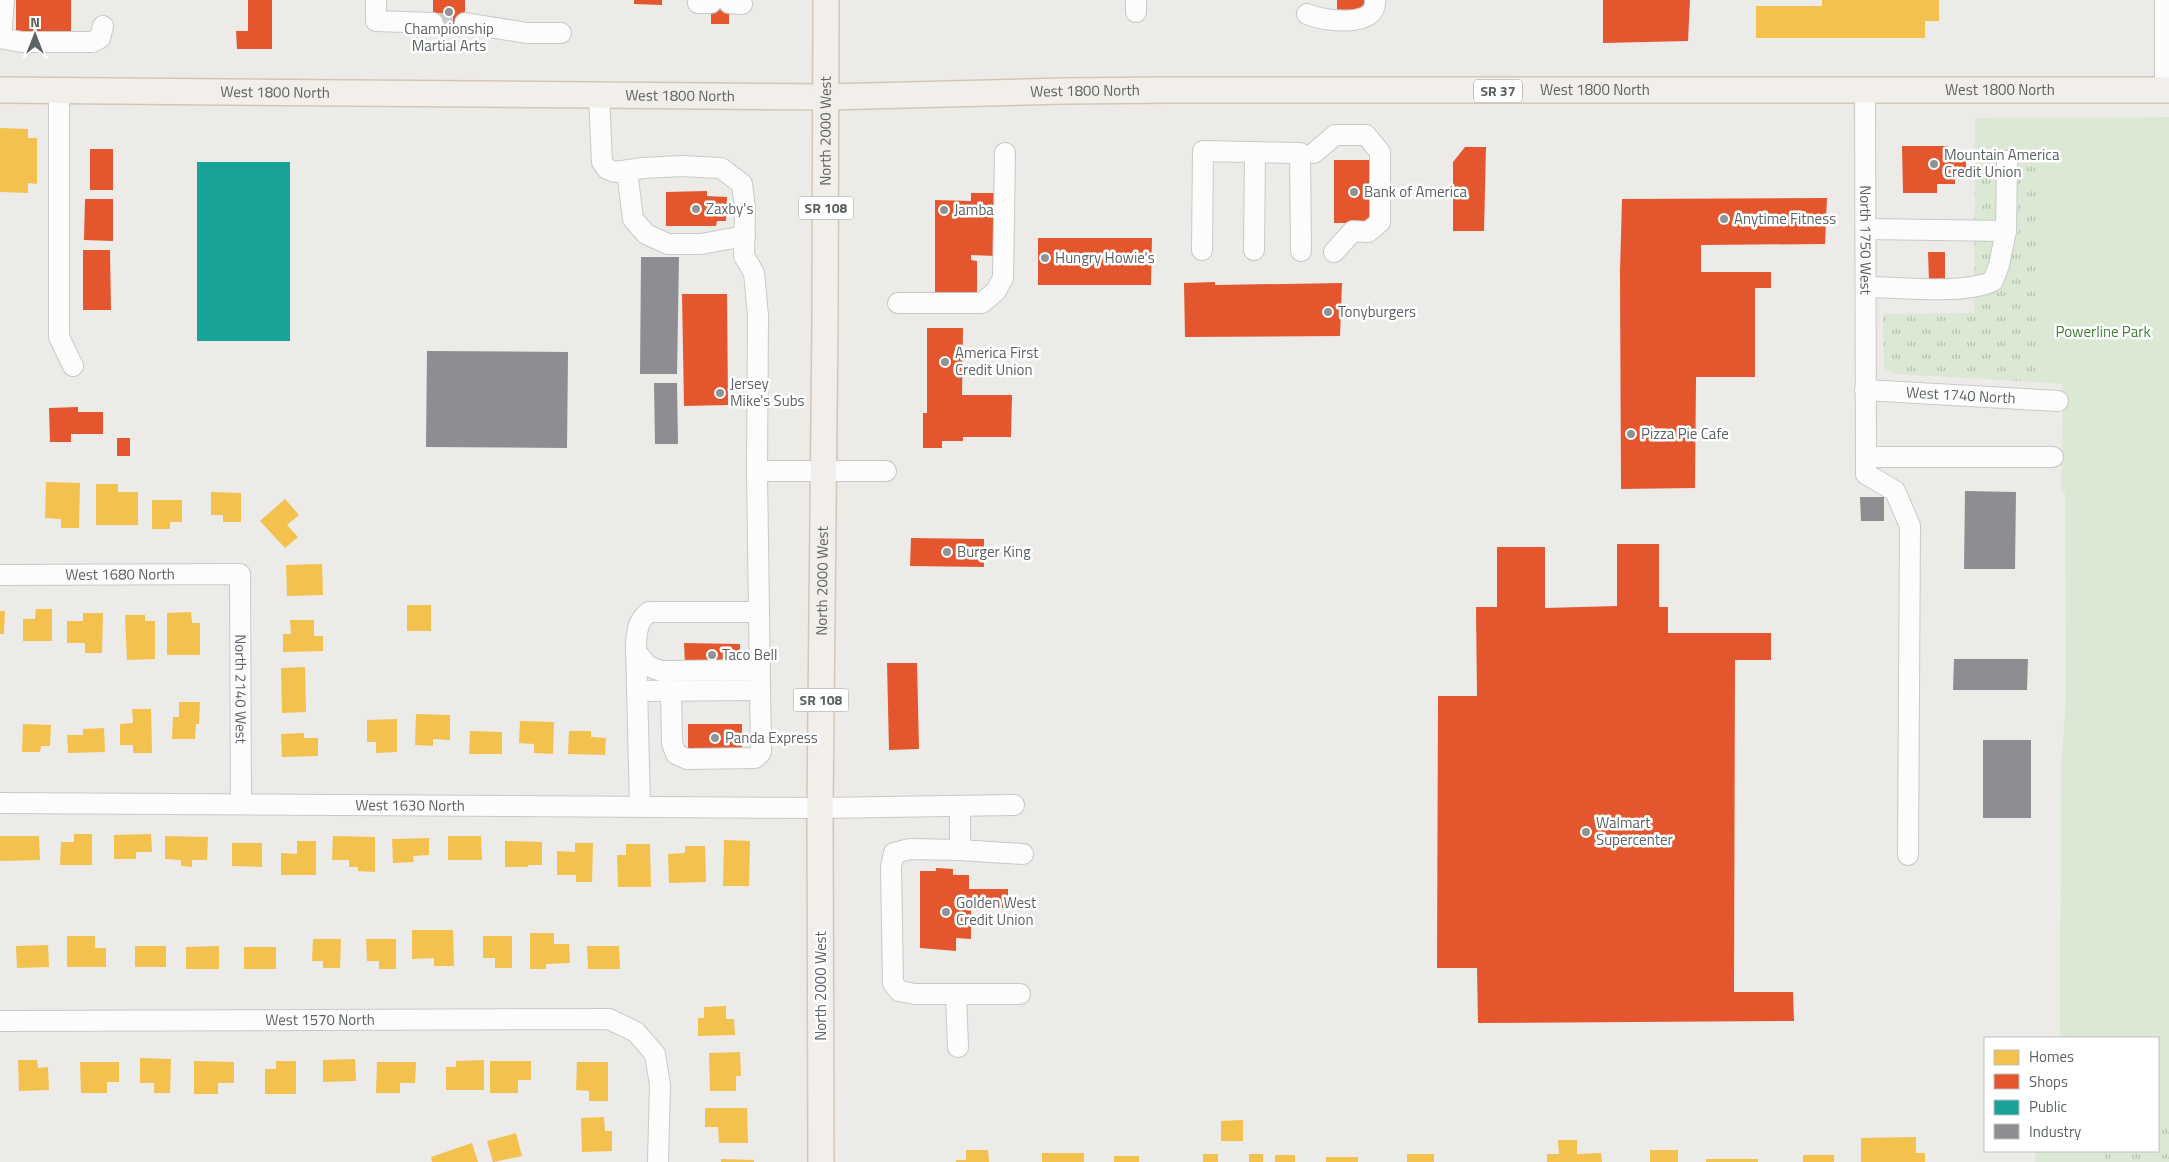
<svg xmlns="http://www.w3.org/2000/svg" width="2169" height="1162" font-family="'Titillium Web',sans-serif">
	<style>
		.grass { fill: url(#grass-tufts) }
		.park { fill: #dae8d4 }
		.homes { fill: #f2c14e }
		.shops { fill: #e4572e }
		.public { fill: #17a398 }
		.industry { fill: #8d8d92 }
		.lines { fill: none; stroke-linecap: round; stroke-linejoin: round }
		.minor-tunnel { stroke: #c9c9c7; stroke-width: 20; stroke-dasharray: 20 10; stroke-linecap: butt }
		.minor-casing { stroke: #c9c9c8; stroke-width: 22 }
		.major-casing { stroke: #d4c6b7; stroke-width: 28 }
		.minor { stroke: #fcfcfc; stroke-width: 20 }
		.major { stroke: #f2eee9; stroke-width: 25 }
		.poi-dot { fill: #8f9393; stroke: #fff; stroke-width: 2 }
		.labels { text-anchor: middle; stroke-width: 5; stroke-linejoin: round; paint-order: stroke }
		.shield { fill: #fff; stroke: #8e9293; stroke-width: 1 }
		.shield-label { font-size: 14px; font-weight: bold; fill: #5d6365 }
		.poi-label { font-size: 15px; fill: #5d6365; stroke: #fff; text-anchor: start }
		.street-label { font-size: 15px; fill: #5d6365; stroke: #fff }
		.park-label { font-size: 15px; fill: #448139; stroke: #fff }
	</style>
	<defs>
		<pattern id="grass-tufts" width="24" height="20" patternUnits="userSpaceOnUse" patternTransform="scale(1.25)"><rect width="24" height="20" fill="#dae8d4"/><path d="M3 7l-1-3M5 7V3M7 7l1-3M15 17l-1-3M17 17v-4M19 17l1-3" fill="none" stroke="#b4c0b0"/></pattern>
	</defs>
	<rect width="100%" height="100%" fill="#edebe8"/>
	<g class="grass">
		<polygon points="1975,149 2042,149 2037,382 1896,374 1888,371 1884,367 1883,314 1974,313"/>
		<polygon points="2158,1113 2169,1113 2169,1162 2105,1162 2105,1151 2158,1151"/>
	</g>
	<g class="park">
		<polygon points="2169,117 2169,1113 2158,1113 2158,1038 2060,1038 2061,769 2066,699 2065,492 2061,491 2063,384 2037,382 2042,150 1975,149 1975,118"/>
		<rect x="2035" y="1151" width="70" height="11"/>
	</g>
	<g class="homes">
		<polygon points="1822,0 1939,0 1939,21 1925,21 1925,38 1756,38 1756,6 1822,6"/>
		<polygon points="0,128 28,129 28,138 37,138 37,184 28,183 28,193 0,192"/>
		<polygon points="46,482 80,483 79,528 61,528 61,519 45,518"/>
		<polygon points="96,484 118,484 118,492 138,492 138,525 96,525"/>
		<polygon points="211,492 241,493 241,522 223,522 223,515 211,515"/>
		<polygon points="285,499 299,515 287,525 298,537 285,548 260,521"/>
		<polygon points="152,500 182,500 182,522 170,522 170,529 152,529"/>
		<polygon points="322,564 323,595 287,596 286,565"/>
		<rect x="407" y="605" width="24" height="26"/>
		<polygon points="36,609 52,609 52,641 23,641 23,619 35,619"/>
		<polygon points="0,611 5,611 4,634 0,634"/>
		<polygon points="191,612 192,623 200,623 200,655 167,655 167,613"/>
		<polygon points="83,613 103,613 102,653 85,653 85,643 67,643 67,621 83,621"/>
		<polygon points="125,615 145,615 145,621 155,621 155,659 127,660"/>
		<polygon points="290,620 314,620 314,636 323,636 323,651 283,652 283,634 291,634"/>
		<polygon points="305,667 306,712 282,713 281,668"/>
		<polygon points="179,702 200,702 199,724 196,724 195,739 172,739 173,717 179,717"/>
		<polygon points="132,709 151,709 152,753 133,753 133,745 120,745 120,724 133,723"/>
		<polygon points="416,714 450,715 450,740 433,739 433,746 415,745"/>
		<polygon points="397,719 397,752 376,753 376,742 367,742 367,720"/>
		<polygon points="520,721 554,722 553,754 534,753 534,744 519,743"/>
		<polygon points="23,724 51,725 50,746 41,746 40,752 22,752"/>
		<polygon points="104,728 105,752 68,753 67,735 83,735 83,729"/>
		<polygon points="470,731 502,732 502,754 469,754"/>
		<polygon points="569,731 591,731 591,737 606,738 605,755 568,754"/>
		<polygon points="304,733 304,738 318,738 318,756 282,757 281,734"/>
		<polygon points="74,834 92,834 92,865 60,865 61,842 74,842"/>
		<polygon points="151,834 152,852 136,852 136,859 114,859 114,835"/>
		<polygon points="0,836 39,836 40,860 0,861"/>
		<polygon points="165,836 208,837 207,860 192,860 192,867 181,866 181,860 165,859"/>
		<polygon points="333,836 375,837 375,872 358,871 358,867 349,867 349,860 332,860"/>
		<polygon points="448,836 481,836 482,860 448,860"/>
		<polygon points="429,838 429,855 413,856 414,862 393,863 392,839"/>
		<polygon points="724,840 750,841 749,886 723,886"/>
		<polygon points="297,841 316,841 316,875 281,875 281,853 297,854"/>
		<polygon points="505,841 542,842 542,865 528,865 528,867 505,867"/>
		<polygon points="232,843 262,843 262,867 232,866"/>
		<polygon points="575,843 593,843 592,882 576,882 576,875 557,875 557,851 575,852"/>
		<polygon points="626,844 650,844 651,887 618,887 617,855 626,855"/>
		<polygon points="685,846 705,846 706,882 669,883 668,854 685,853"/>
		<polygon points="412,930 453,930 454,966 434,966 434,958 412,959"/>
		<polygon points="530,933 554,933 554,944 569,944 570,963 546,964 546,969 530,969"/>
		<polygon points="67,936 95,936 95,948 106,948 106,967 67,967"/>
		<polygon points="483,936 512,936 512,968 495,968 495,958 483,958"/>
		<polygon points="313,939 341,939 340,968 323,968 323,961 312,961"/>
		<polygon points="366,939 396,939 396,969 379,969 379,961 367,961"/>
		<polygon points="48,945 49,967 17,968 16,946"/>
		<rect x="135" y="946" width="31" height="21"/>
		<polygon points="219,946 219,969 186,969 186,947"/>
		<polygon points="587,946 619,946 620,969 588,969"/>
		<rect x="244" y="947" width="32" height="22"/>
		<polygon points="726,1006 726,1019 734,1019 735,1035 698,1036 698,1018 704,1018 704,1007"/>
		<polygon points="740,1052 741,1076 736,1076 736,1091 710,1091 709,1053"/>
		<polygon points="140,1058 171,1059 170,1093 154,1093 154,1083 140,1083"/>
		<polygon points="355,1059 356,1081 323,1082 323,1060"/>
		<polygon points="18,1060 37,1060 38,1068 48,1067 49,1090 19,1091"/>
		<polygon points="484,1060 484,1090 446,1090 446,1067 456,1067 456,1061"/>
		<polygon points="194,1061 234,1062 234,1083 218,1083 218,1094 194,1094"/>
		<polygon points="276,1061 296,1061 296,1094 265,1094 265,1069 276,1069"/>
		<polygon points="490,1061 531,1061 531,1080 518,1080 518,1093 490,1093"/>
		<polygon points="80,1062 119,1062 119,1082 107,1082 107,1093 81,1093"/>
		<polygon points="377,1062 416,1062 415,1083 400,1083 400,1093 376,1093"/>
		<polygon points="577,1062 608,1062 608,1101 589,1101 589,1091 576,1090"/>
		<polygon points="705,1108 747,1108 748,1143 719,1143 718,1127 705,1127"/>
		<polygon points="604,1117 605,1131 612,1131 612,1151 582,1152 581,1118"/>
		<polygon points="1243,1120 1243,1141 1221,1141 1221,1121"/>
		<polygon points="516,1133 522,1156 493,1162 487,1141"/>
		<polygon points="1916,1137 1916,1153 1925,1153 1925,1162 1861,1162 1861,1138"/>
		<polygon points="1558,1140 1577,1140 1577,1154 1601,1153 1602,1162 1547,1162 1547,1154 1559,1154"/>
		<polygon points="472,1143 478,1162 432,1162 431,1157"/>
		<polygon points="966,1150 988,1150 989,1162 956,1162 956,1160 966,1160"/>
		<rect x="1650" y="1150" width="28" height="12"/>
		<rect x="1042" y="1153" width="42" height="9"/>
		<rect x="1203" y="1154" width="15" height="8"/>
		<rect x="1249" y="1154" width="14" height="8"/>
		<rect x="1407" y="1154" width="27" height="8"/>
		<rect x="1275" y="1155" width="20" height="7"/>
		<rect x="1803" y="1155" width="31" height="7"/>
		<rect x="1114" y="1156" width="25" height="6"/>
		<rect x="1326" y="1157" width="32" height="5"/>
		<polygon points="721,1159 754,1160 754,1162 721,1162"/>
		<rect x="1706" y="1159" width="52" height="3"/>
	</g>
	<g class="shops">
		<rect x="16" y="0" width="55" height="31"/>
		<polygon points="248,0 272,0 272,49 237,49 236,31 248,31"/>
		<rect x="433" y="0" width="32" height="30"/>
		<polygon points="634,0 662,0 662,5 634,4"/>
		<rect x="711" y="0" width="18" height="24"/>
		<polygon points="1337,0 1367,0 1368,13 1337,13"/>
		<polygon points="1603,0 1690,0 1688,41 1603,43"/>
		<polygon points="1902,146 1948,146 1948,157 1966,157 1966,170 1962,171 1962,178 1955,178 1955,184 1937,184 1937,193 1903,193"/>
		<polygon points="1465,147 1486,147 1484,231 1453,231 1453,162"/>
		<rect x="90" y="149" width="23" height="41"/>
		<polygon points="1334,160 1374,160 1375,223 1334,223"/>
		<polygon points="707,191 707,196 727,197 726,221 717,221 716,226 666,226 666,192"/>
		<polygon points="971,193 996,193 995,256 971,255 971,260 977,261 977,298 935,298 935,200 971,201"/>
		<polygon points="1827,198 1825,244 1701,245 1701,272 1771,272 1771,288 1755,288 1755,377 1696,377 1695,488 1621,489 1620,272 1622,199"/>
		<polygon points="85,199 113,199 113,241 84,240"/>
		<polygon points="1038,238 1152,238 1151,285 1038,285"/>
		<polygon points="83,250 110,250 111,310 83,310"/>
		<polygon points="1928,252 1945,252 1945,281 1929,281"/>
		<polygon points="1215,282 1215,285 1342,283 1340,336 1185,337 1184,283"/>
		<polygon points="682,294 727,294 728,405 684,406"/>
		<polygon points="927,328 963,328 962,395 1012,395 1011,437 963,437 963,441 942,441 942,448 923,448 923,413 927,413"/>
		<polygon points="78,407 78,412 103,412 103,434 71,434 71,442 50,442 49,408"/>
		<rect x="117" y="438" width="13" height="18"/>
		<polygon points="911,538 984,539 984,567 910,566"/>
		<polygon points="1617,544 1659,544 1659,607 1668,607 1668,633 1771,633 1771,660 1735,660 1734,992 1793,992 1794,1021 1478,1023 1477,968 1437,968 1438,696 1477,696 1476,607 1497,607 1497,547 1545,547 1545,608 1617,606"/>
		<polygon points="684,643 740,644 740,666 685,665"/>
		<polygon points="887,663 917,663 919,749 889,750"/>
		<polygon points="688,724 742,724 742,753 688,752"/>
		<polygon points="936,868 953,869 953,875 969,875 969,889 1008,889 1008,908 971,907 971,939 956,938 956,951 920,948 920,871 936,871"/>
	</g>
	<rect class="public" x="197" y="162" width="93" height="179"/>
	<g class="industry">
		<polygon points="641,257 679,257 677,374 640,374"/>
		<polygon points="427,351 568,352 567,448 426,447"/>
		<polygon points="654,383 677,383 678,444 655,444"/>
		<polygon points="1965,491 2016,492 2015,569 1964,569"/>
		<polygon points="1860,497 1884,497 1884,521 1861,521"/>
		<polygon points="1954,659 2028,659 2027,690 1953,690"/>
		<rect x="1983" y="740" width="48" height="78"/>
	</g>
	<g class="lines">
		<polyline class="minor-tunnel" points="433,23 465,23"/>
		<g class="minor-casing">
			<g id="minor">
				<polyline points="376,0 376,21 433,23"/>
				<polyline points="2165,0 2165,90"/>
				<polyline points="698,3 711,3"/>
				<polyline points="729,3 742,4"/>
				<polyline points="1136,12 1136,0"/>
				<path d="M1307 14C1323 21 1378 29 1375 0"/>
				<polyline points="465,23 527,33 561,33"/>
				<polyline points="0,38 22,42 92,42 100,38 103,26"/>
				<polyline points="1,38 4,0"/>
				<polyline points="59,90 59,337 73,366"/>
				<path id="s1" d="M1865 90 1866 457H2053"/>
				<path d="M599 95 602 162 607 169 615 172 643 168 681 166 721 168 742 184 745 208 744 256 754 273 758 316 757 471 759 612H649C637 621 637 631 636 645L640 807"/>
				<polyline points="1314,153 1335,135 1366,135 1380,152 1380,222 1368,232 1353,231 1334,252"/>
				<polyline points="627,171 633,219 646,234 668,244 701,244 745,236"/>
				<polyline points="1866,229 2006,231 2007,161"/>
				<polyline points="1202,250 1203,151 1300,153 1301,251"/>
				<polyline points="1254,250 1255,152"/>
				<path d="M1866 287C1900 287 1964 295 1993 281L1999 265 2006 231"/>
				<polyline points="898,303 982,303 996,291 1003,278 1005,153"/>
				<path id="s2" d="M1865 390 2058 401"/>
				<polyline points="1866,457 1866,474 1895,491 1910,526 1908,855"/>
				<polyline points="757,471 886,471"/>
				<path id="s3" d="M0 575 240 574 241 804"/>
				<polyline points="636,652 648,666 661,671 760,670"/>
				<polyline points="637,691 760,690 759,612"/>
				<polyline points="671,691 672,743 676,754 687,759 755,758 761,752 760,690"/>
				<path id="s4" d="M0 803 820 808 1014 805"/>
				<polyline points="960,806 960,850 910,849 894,853 891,867 893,983 899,991 915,994 1020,994"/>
				<polyline points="960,850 1023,854"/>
				<polyline points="956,994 958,1047"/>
				<path id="s5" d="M0 1021 609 1019 636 1032 655 1054 660 1085 658 1162"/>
			</g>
		</g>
		<g class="major-casing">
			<g id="major">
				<path id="s6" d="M0 90 827 97 1064 91 1170 90H2169"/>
				<path id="s7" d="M821 1162 820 808 825 320 826 0"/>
			</g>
		</g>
		<use href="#minor" class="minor"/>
		<use href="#major" class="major"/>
	</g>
	<g class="poi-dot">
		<circle cx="449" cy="12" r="5"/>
		<circle cx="1934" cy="164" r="5"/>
		<circle cx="1354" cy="192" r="5"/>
		<circle cx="696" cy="209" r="5"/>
		<circle cx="944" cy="210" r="5"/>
		<circle cx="1724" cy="219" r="5"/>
		<circle cx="1045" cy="258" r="5"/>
		<circle cx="1328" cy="312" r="5"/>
		<circle cx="945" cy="362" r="5"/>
		<circle cx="720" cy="393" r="5"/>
		<circle cx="1631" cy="434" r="5"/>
		<circle cx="947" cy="552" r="5"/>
		<circle cx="712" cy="655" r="5"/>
		<circle cx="715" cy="738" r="5"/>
		<circle cx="1586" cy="832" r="5"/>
		<circle cx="946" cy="912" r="5"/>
	</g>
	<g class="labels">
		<g class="shield">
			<rect x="1474" y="79.5" width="48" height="23" rx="4"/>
			<rect x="798.5" y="196.5" width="55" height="23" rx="4"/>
			<rect x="793.5" y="688.5" width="55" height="23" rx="4"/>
		</g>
		<g class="shield-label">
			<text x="1498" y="96">SR 37</text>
			<text x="826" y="213">SR 108</text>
			<text x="821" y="705">SR 108</text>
		</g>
		<g class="poi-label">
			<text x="449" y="34" text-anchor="middle">Championship<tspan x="449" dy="17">Martial Arts</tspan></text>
			<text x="1944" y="160">Mountain America<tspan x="1944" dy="17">Credit Union</tspan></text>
			<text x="1364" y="197">Bank of America</text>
			<text x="706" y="214">Zaxby's</text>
			<text x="954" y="215">Jamba</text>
			<text x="1734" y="224">Anytime Fitness</text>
			<text x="1055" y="263">Hungry Howie's</text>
			<text x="1338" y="317">Tonyburgers</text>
			<text x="955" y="358">America First<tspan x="955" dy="17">Credit Union</tspan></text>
			<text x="730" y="389">Jersey<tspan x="730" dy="17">Mike's Subs</tspan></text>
			<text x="1641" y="439">Pizza Pie Cafe</text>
			<text x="957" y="557">Burger King</text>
			<text x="722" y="660">Taco Bell</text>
			<text x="725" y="743">Panda Express</text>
			<text x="1596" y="828">Walmart<tspan x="1596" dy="17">Supercenter</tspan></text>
			<text x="956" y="908">Golden West<tspan x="956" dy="17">Credit Union</tspan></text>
		</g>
		<g class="street-label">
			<text dy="5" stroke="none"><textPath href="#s6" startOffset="1595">West 1800 North</textPath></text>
			<text dy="5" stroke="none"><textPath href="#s6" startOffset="2000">West 1800 North</textPath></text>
			<text dy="5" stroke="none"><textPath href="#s6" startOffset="275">West 1800 North</textPath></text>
			<text dy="5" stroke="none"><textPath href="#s6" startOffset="1085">West 1800 North</textPath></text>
			<text dy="5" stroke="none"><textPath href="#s6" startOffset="680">West 1800 North</textPath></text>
			<text dy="5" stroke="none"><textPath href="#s7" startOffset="1031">North 2000 West</textPath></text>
			<text dy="5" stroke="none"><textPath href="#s1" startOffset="150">North 1750 West</textPath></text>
			<text dy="5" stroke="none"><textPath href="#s2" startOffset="96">West 1740 North</textPath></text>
			<text dy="5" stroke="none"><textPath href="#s3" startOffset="120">West 1680 North</textPath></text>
			<text dy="5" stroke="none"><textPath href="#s7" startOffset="581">North 2000 West</textPath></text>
			<text dy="5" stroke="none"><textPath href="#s3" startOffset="355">North 2140 West</textPath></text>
			<text dy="5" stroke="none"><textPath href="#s4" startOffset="410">West 1630 North</textPath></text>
			<text transform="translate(821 986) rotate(-90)" y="5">North 2000 West</text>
			<text dy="5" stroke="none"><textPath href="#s5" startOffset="320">West 1570 North</textPath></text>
		</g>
		<g class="park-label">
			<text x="2103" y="337">Powerline Park</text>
		</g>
	</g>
	<rect x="1984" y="1037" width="175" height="115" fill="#ffffff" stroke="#bec1c1"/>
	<rect x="1994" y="1050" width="25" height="15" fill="#f2c14e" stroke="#bec1c1"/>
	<text x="2029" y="1062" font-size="15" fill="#5d6365">Homes</text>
	<rect x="1994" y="1074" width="25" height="15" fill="#e4572e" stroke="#bec1c1"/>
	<text x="2029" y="1087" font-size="15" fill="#5d6365">Shops</text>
	<rect x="1994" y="1100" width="25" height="15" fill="#17a398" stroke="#bec1c1"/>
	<text x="2029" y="1112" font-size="15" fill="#5d6365">Public</text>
	<rect x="1994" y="1124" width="25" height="15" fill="#8d8d92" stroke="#bec1c1"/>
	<text x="2029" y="1137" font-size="15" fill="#5d6365">Industry</text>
	<g transform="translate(35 35)" stroke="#ffffff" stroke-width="4" paint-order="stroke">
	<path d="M0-4L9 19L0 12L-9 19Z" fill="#5d6365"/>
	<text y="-8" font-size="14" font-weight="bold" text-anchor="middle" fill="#5d6365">N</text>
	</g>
</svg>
